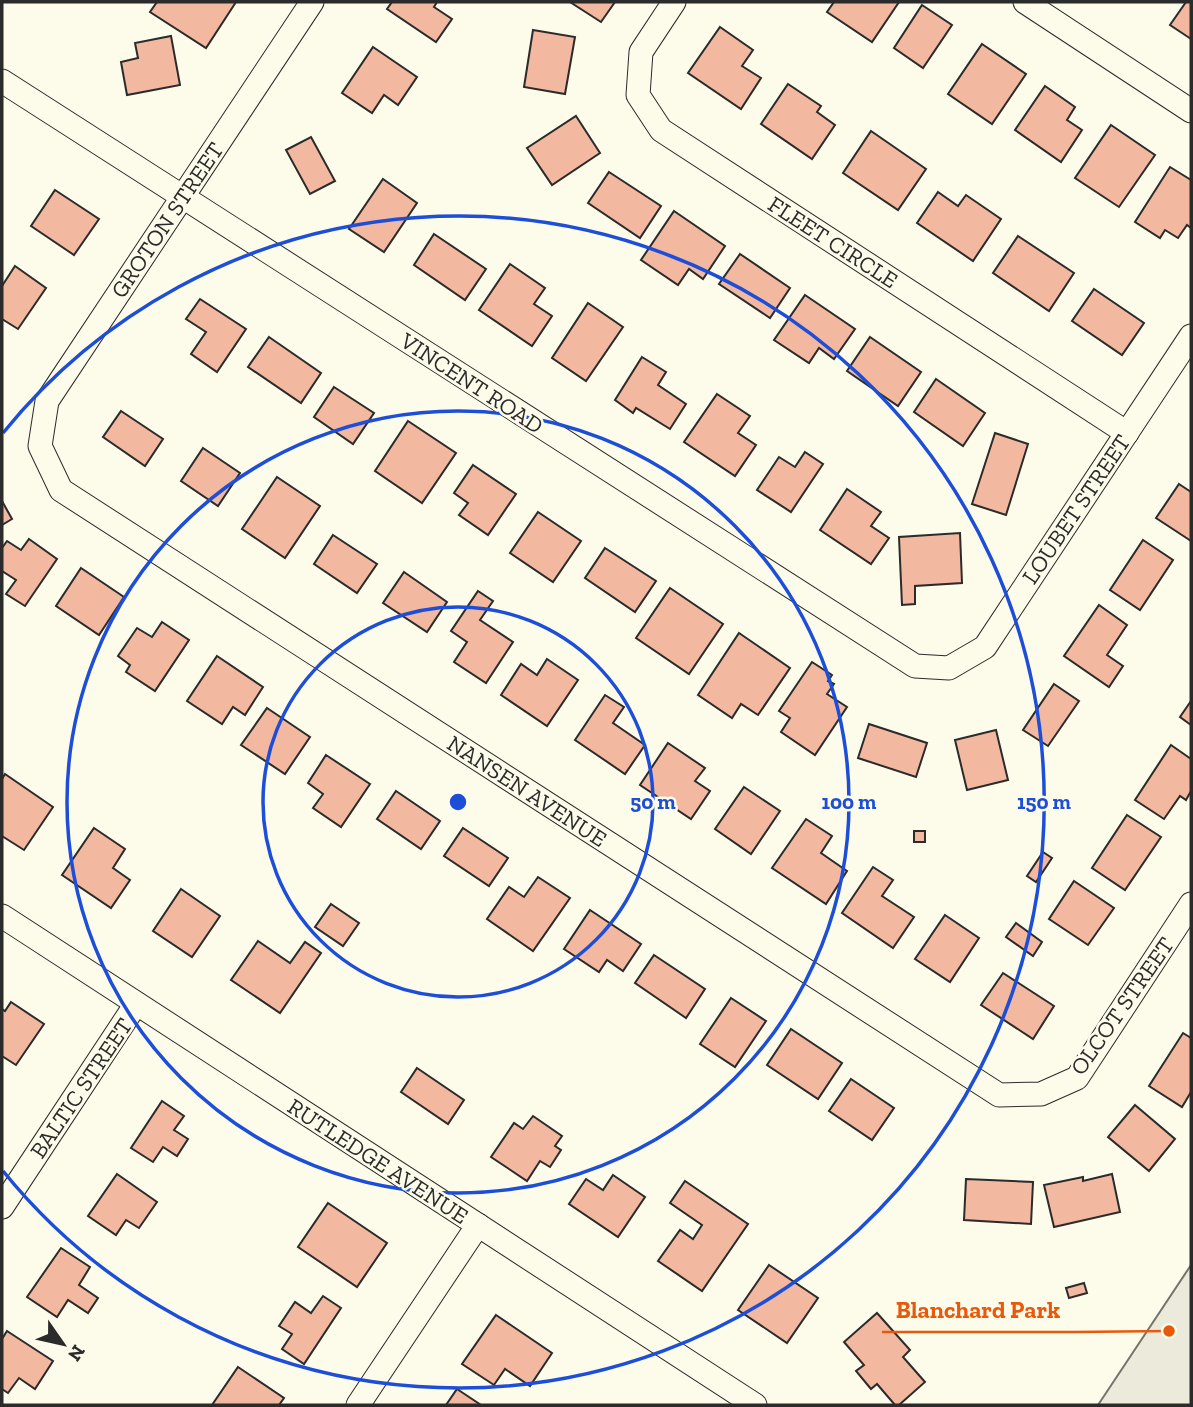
<svg xmlns="http://www.w3.org/2000/svg" width="1193" height="1407" font-family="'Zilla Slab',serif">
	<style>
		.green { fill: #ecebdb; stroke: #74746e; stroke-width: 2 }
		.building { fill: #f2b8a0; stroke: #2b2b2b; stroke-width: 2 }
		.lines { fill: none; stroke-linecap: round; stroke-linejoin: round }
		.minor-casing { stroke: #2b2b2b; stroke-width: 25 }
		.minor { stroke: #fdfbea; stroke-width: 23 }
		.ring { fill: none; stroke: #1d4ed8; stroke-width: 3.5 }
		.labels { text-anchor: middle; stroke-width: 5; stroke-linejoin: round; paint-order: stroke }
		.street-label { font-size: 23px; fill: #2b2b2b; stroke: #fdfbea }
		.centre { fill: #1d4ed8; stroke: #fdfbea; stroke-width: 3.5 }
		.ring-label { font-size: 21px; text-anchor: middle; font-weight: bold; fill: #1d4ed8; stroke: #fdfbea; stroke-width: 5; stroke-linejoin: round; paint-order: stroke }
		.leader { fill: none; stroke: #e8590c; stroke-width: 2.5 }
		.callout-dot { fill: #e8590c; stroke: #fdfbea; stroke-width: 2.5 }
		.callout-label { font-size: 24px; text-anchor: middle; font-weight: bold; fill: #e8590c; stroke: #fdfbea; stroke-width: 5; stroke-linejoin: round; paint-order: stroke }
	</style>
	<rect width="100%" height="100%" fill="#fdfbea"/>
	<polygon class="green" points="1191,1265 1191,1405 1098,1405 1104,1396"/>
	<g class="building">
		<polygon points="157,2 236,2 206,48 150,12"/>
		<polygon points="392,2 437,2 434,7 452,19 436,42 387,9"/>
		<polygon points="570,2 615,2 601,22"/>
		<polygon points="834,2 899,2 872,42 827,12"/>
		<polygon points="1186,2 1191,2 1191,39 1170,25"/>
		<polygon points="922,5 952,25 923,68 894,48"/>
		<polygon points="720,27 753,50 742,66 761,78 741,109 688,73"/>
		<polygon points="533,30 575,37 565,94 524,87"/>
		<polygon points="171,36 180,85 127,95 121,62 138,58 135,43"/>
		<polygon points="982,44 1026,74 992,124 948,94"/>
		<polygon points="373,47 417,77 398,105 384,95 372,113 342,93"/>
		<polygon points="788,84 821,106 817,112 835,125 812,159 761,124"/>
		<polygon points="1045,86 1075,107 1067,120 1082,130 1061,162 1015,130"/>
		<polygon points="576,116 600,153 552,185 527,148"/>
		<polygon points="1111,125 1155,155 1119,207 1075,178"/>
		<polygon points="871,131 926,169 898,210 843,173"/>
		<polygon points="311,137 335,181 310,194 286,150"/>
		<polygon points="1170,167 1191,180 1191,228 1187,225 1178,238 1165,230 1160,238 1135,222"/>
		<polygon points="609,172 661,206 640,238 588,203"/>
		<polygon points="383,179 417,203 384,252 349,229"/>
		<polygon points="55,190 99,219 74,255 31,226"/>
		<polygon points="938,192 958,206 966,195 1001,219 973,261 917,223"/>
		<polygon points="674,211 725,246 703,279 689,269 678,285 641,260"/>
		<polygon points="434,234 486,269 465,300 414,265"/>
		<polygon points="1018,236 1074,273 1049,311 993,273"/>
		<polygon points="740,254 790,288 770,318 719,284"/>
		<polygon points="510,264 545,288 534,304 552,316 532,346 479,310"/>
		<polygon points="15,266 46,288 18,329 2,319 2,286"/>
		<polygon points="1094,289 1144,323 1122,355 1072,321"/>
		<polygon points="805,295 855,329 834,359 819,348 809,363 774,340"/>
		<polygon points="200,299 246,329 217,372 191,354 206,332 186,319"/>
		<polygon points="588,303 623,327 586,381 552,358"/>
		<polygon points="269,337 321,373 301,403 248,367"/>
		<polygon points="870,337 921,372 898,406 847,371"/>
		<polygon points="642,357 666,372 658,385 686,404 670,429 636,408 633,413 615,400"/>
		<polygon points="936,379 985,413 963,446 914,412"/>
		<polygon points="334,387 374,413 353,444 314,417"/>
		<polygon points="717,394 750,416 738,433 756,445 735,476 684,442"/>
		<polygon points="121,411 163,439 145,466 103,437"/>
		<polygon points="408,421 456,453 422,503 375,471"/>
		<polygon points="995,433 1028,444 1006,515 972,504"/>
		<polygon points="203,448 240,473 218,506 181,481"/>
		<polygon points="805,452 823,464 791,512 757,490 779,457 795,467"/>
		<polygon points="473,465 516,494 488,535 459,515 468,503 454,493"/>
		<polygon points="277,477 320,506 285,558 242,529"/>
		<polygon points="1179,484 1191,492 1191,541 1156,518"/>
		<polygon points="847,489 881,512 871,526 889,538 871,564 820,530"/>
		<polygon points="2,501 12,519 2,525"/>
		<polygon points="538,512 581,541 553,582 510,553"/>
		<polygon points="960,533 962,583 915,586 915,604 902,605 899,537"/>
		<polygon points="333,535 377,564 357,593 314,564"/>
		<polygon points="29,539 57,559 25,606 6,594 16,580 2,571 2,548 7,541 21,550"/>
		<polygon points="1143,540 1173,560 1140,610 1110,590"/>
		<polygon points="605,548 656,581 635,612 585,578"/>
		<polygon points="81,568 124,597 99,635 56,606"/>
		<polygon points="404,572 447,602 427,632 383,603"/>
		<polygon points="670,588 723,624 689,674 636,638"/>
		<polygon points="478,591 493,601 480,620 513,642 486,683 454,662 467,642 451,631"/>
		<polygon points="1099,605 1127,625 1107,655 1123,666 1109,687 1064,656"/>
		<polygon points="162,622 189,640 155,691 126,672 130,665 118,656 137,628 152,637"/>
		<polygon points="739,633 790,668 758,715 741,704 732,718 698,695"/>
		<polygon points="217,656 263,687 245,715 233,707 222,724 187,701"/>
		<polygon points="547,659 578,680 547,726 501,695 521,664 537,675"/>
		<polygon points="812,662 832,675 828,681 834,684 827,694 847,707 815,755 781,732 790,718 779,711"/>
		<polygon points="1054,684 1079,701 1048,746 1023,730"/>
		<polygon points="605,695 624,707 613,723 645,745 625,774 575,740"/>
		<polygon points="1191,701 1191,725 1180,717"/>
		<polygon points="267,708 310,737 285,774 241,745"/>
		<polygon points="869,724 927,743 916,777 858,758"/>
		<polygon points="996,730 1008,780 967,790 955,740"/>
		<polygon points="668,743 705,768 695,781 710,791 691,819 640,785"/>
		<polygon points="1171,745 1191,759 1191,791 1186,800 1180,796 1164,819 1135,800"/>
		<polygon points="326,755 370,784 341,827 313,808 323,794 308,783"/>
		<polygon points="5,774 53,807 24,850 2,836 2,779"/>
		<polygon points="744,787 780,811 751,854 715,829"/>
		<polygon points="396,791 440,821 421,849 377,819"/>
		<polygon points="1127,815 1161,837 1125,890 1092,868"/>
		<polygon points="806,819 832,836 821,853 847,871 826,904 772,868"/>
		<polygon points="94,828 125,849 113,868 130,880 111,908 62,875"/>
		<polygon points="463,828 508,858 489,886 444,856"/>
		<rect x="914" y="831" width="11" height="11"/>
		<polygon points="1043,852 1052,858 1036,882 1027,876"/>
		<polygon points="873,867 893,880 882,896 914,917 893,948 842,913"/>
		<polygon points="538,877 570,898 533,951 487,919 509,887 524,897"/>
		<polygon points="1074,881 1114,908 1088,945 1049,919"/>
		<polygon points="181,889 220,916 192,957 153,931"/>
		<polygon points="331,904 359,923 343,946 315,927"/>
		<polygon points="590,910 641,944 623,971 607,960 599,972 564,949"/>
		<polygon points="945,915 979,938 950,982 915,959"/>
		<polygon points="1016,923 1042,942 1033,956 1006,937"/>
		<polygon points="258,941 290,963 305,942 321,953 280,1013 231,980"/>
		<polygon points="654,955 705,989 686,1018 635,983"/>
		<polygon points="1003,973 1054,1006 1033,1039 981,1005"/>
		<polygon points="731,998 766,1021 735,1067 700,1044"/>
		<polygon points="11,1002 44,1024 16,1065 2,1056 2,1009 5,1011"/>
		<polygon points="791,1029 842,1063 818,1099 767,1065"/>
		<polygon points="1183,1033 1191,1038 1191,1092 1182,1107 1149,1086"/>
		<polygon points="417,1068 464,1100 448,1124 401,1092"/>
		<polygon points="851,1079 894,1108 872,1140 829,1111"/>
		<polygon points="162,1101 184,1116 174,1130 188,1139 177,1156 163,1147 153,1162 131,1148"/>
		<polygon points="1135,1105 1175,1139 1149,1171 1108,1137"/>
		<polygon points="533,1116 562,1136 555,1146 561,1150 550,1167 540,1161 527,1181 491,1157 514,1123 523,1129"/>
		<polygon points="117,1174 157,1202 139,1228 126,1220 116,1235 88,1216"/>
		<polygon points="1112,1174 1120,1212 1054,1227 1044,1185 1083,1177 1083,1181"/>
		<polygon points="613,1175 645,1197 618,1237 569,1204 586,1179 603,1190"/>
		<polygon points="966,1179 1033,1182 1031,1224 964,1220"/>
		<polygon points="685,1181 748,1224 702,1291 658,1261 680,1230 693,1239 702,1225 670,1203"/>
		<polygon points="328,1203 387,1243 357,1287 298,1247"/>
		<polygon points="61,1248 90,1267 79,1285 98,1298 88,1313 68,1300 57,1317 27,1297"/>
		<polygon points="769,1265 818,1298 787,1343 738,1310"/>
		<polygon points="1084,1283 1087,1293 1069,1298 1066,1288"/>
		<polygon points="323,1296 341,1308 304,1364 282,1349 292,1334 279,1326 295,1302 311,1313"/>
		<polygon points="877,1313 910,1350 903,1357 925,1382 899,1405 895,1405 877,1384 871,1389 856,1371 864,1365 844,1342"/>
		<polygon points="496,1315 552,1353 530,1386 505,1369 494,1385 462,1364"/>
		<polygon points="7,1331 53,1361 35,1389 19,1378 8,1393 2,1389 2,1339"/>
		<polygon points="238,1367 284,1398 279,1405 212,1405"/>
		<polygon points="457,1389 481,1405 446,1405"/>
	</g>
	<g class="lines">
		<g class="minor-casing">
			<g id="minor">
				<polyline points="312,2 47,401 40,446 61,490 999,1095 1041,1094 1077,1078 1191,904"/>
				<polyline points="674,2 641,52 638,95 661,130 1127,433"/>
				<polyline points="1025,2 1191,111"/>
				<polyline points="2,81 915,666 949,668 985,647 1191,336"/>
				<polyline points="2,916 755,1405"/>
				<polyline points="2,1207 136,1004"/>
				<polyline points="358,1405 478,1225"/>
			</g>
		</g>
		<use href="#minor" class="minor"/>
	</g>
	<g class="ring">
		<circle cx="458" cy="802" r="195"/>
		<circle cx="458" cy="802" r="391"/>
		<path d="M3 433A586 586 0 1 1 3 1171"/>
	</g>
	<g class="labels">
		<g class="street-label">
			<text transform="translate(167 220) rotate(-56)" y="8">GROTON STREET</text>
			<text transform="translate(833 242) rotate(33)" y="8">FLEET CIRCLE</text>
			<text transform="translate(472 383) rotate(33)" y="8">VINCENT ROAD</text>
			<text transform="translate(1076 509) rotate(-56)" y="8">LOUBET STREET</text>
			<text transform="translate(527 791) rotate(33)" y="8">NANSEN AVENUE</text>
			<text transform="translate(1122 1006) rotate(-55)" y="8">OLCOT STREET</text>
			<text transform="translate(81 1088) rotate(-56)" y="8">BALTIC STREET</text>
			<text transform="translate(378 1161) rotate(33)" y="8">RUTLEDGE AVENUE</text>
		</g>
	</g>
	<circle cx="458" cy="802" r="10" class="centre"/>
	<g class="ring-label">
		<text x="653" y="809">50 m</text>
		<text x="849" y="809">100 m</text>
		<text x="1044" y="809">150 m</text>
	</g>
	<path class="leader" d="M1169 1331L1074 1332H882"/>
	<circle class="callout-dot" cx="1169" cy="1331" r="7"/>
	<g class="callout-label">
		<text x="978" y="1318">Blanchard Park</text>
	</g>
	<rect width="1193" height="1407" fill="none" stroke="#2b2b2b" stroke-width="7"/>
	<g transform="translate(63 1344) rotate(124)" stroke="#fdfbea" stroke-width="5" paint-order="stroke">
	<path d="M0-5L12 26L0 18L-12 26Z" fill="#2b2b2b"/>
	<text y="-10" font-size="19" font-weight="bold" text-anchor="middle" fill="#2b2b2b">N</text>
	</g>
</svg>
